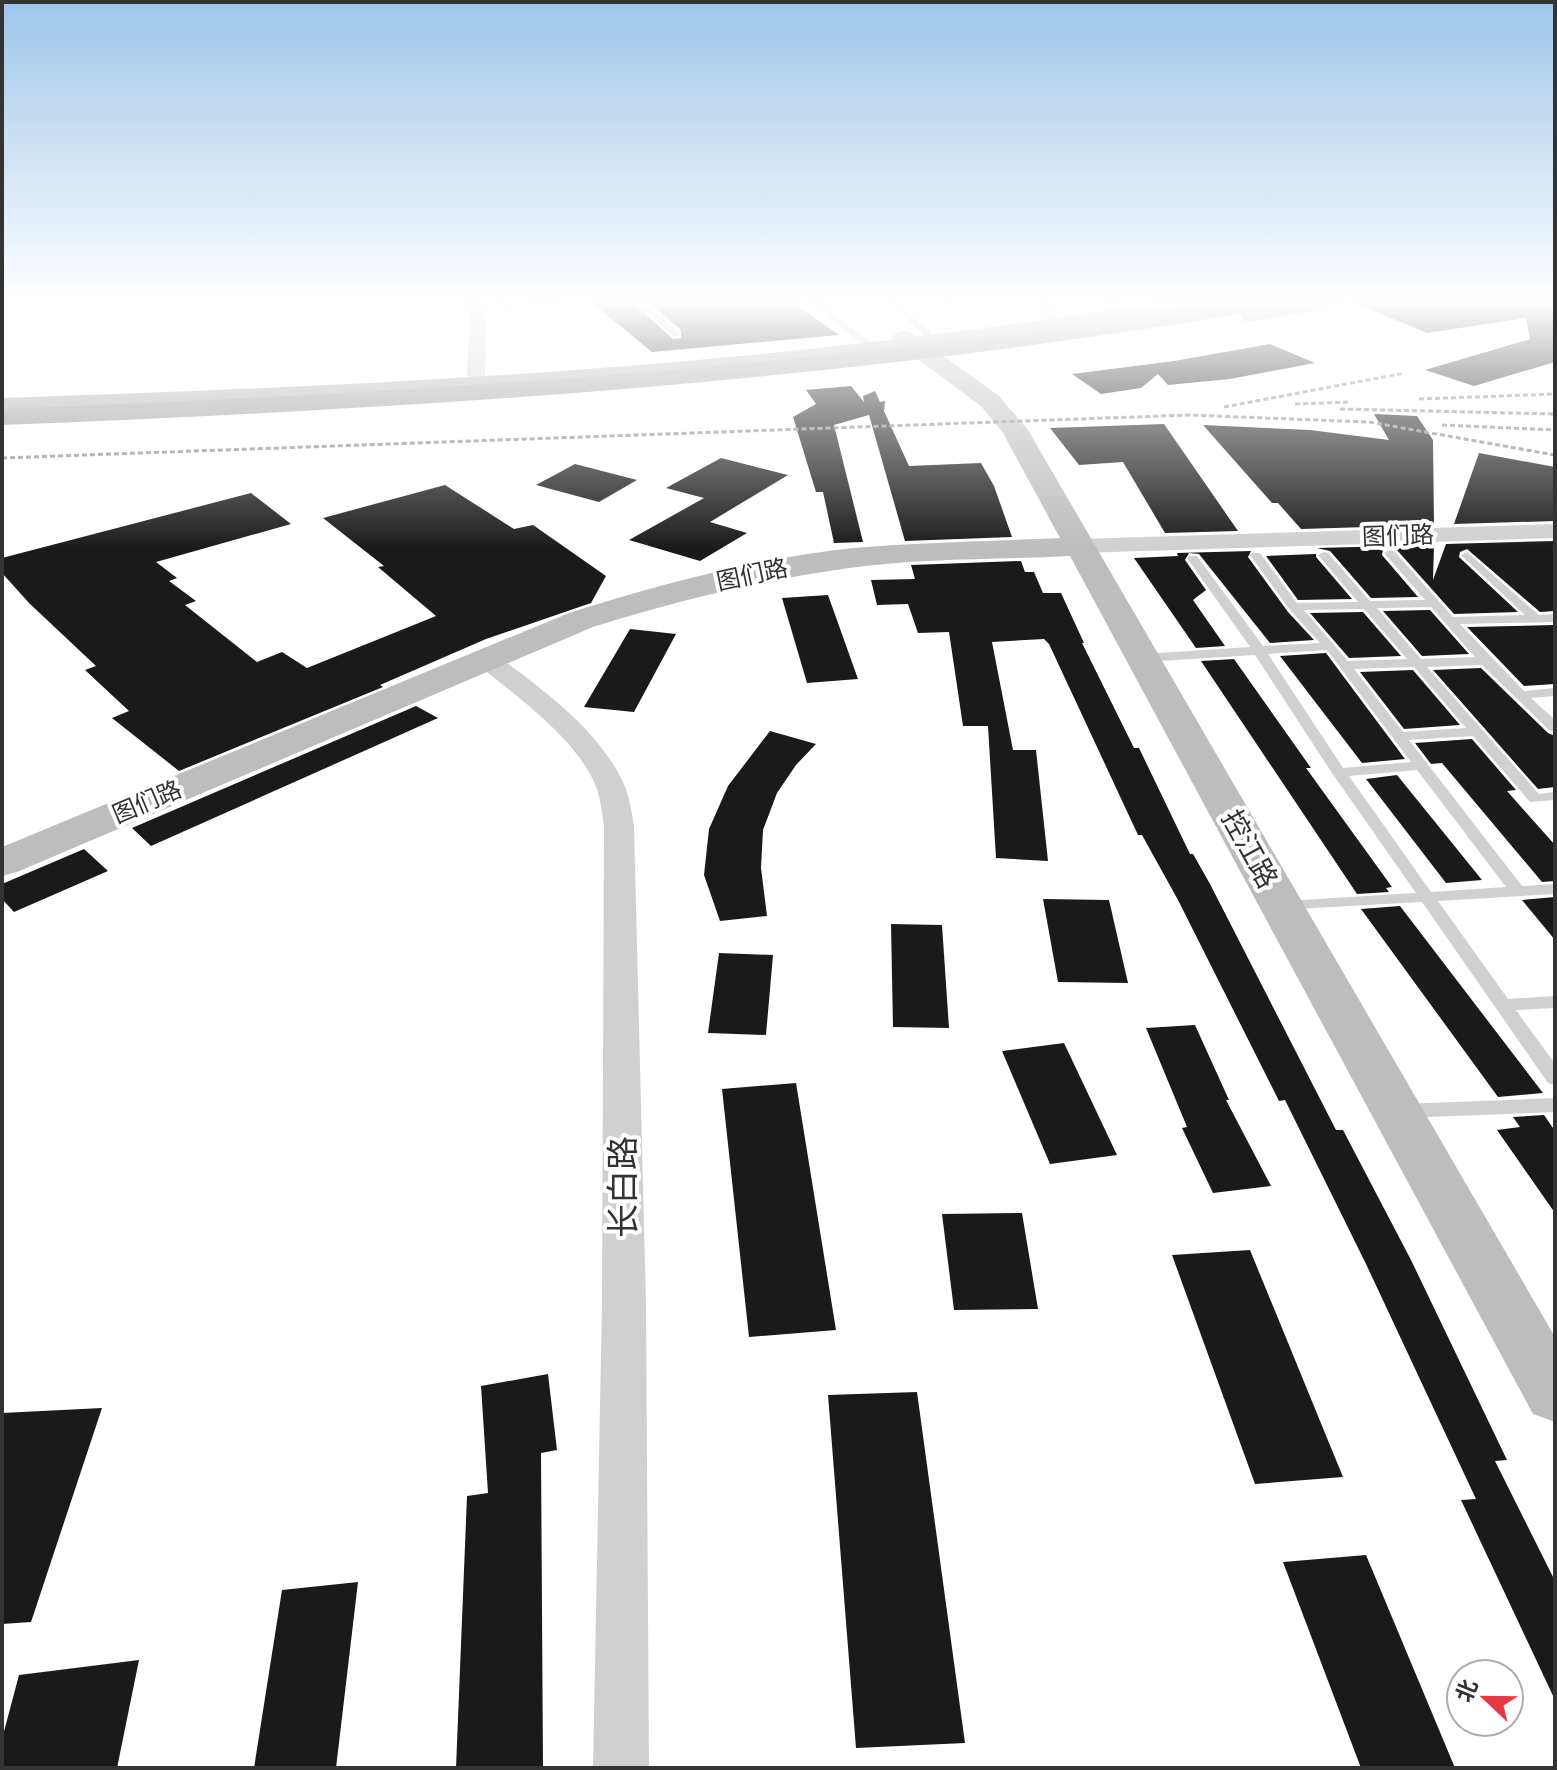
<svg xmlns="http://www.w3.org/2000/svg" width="1557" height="1770" font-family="'Varela Round','Noto Sans SC',sans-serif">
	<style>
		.building { fill: #1a1a1a }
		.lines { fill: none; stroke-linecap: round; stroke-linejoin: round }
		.lane { fill: #d0d0d0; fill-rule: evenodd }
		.street { fill: #d0d0d0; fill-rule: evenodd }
		.secondary { fill: #bdbdbd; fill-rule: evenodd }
		.primary { fill: #ababab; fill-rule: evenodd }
		.highway { fill: #9a9a9a; fill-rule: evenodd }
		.rail { stroke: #888; stroke-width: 3; stroke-dasharray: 5 3; stroke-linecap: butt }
		.labels { text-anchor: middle; stroke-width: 8; stroke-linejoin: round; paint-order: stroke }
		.far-street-label { font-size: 24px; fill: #333; stroke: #fff }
		.street-label { font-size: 28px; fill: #333; stroke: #fff }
		.near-street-label { font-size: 34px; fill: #333; stroke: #fff }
	</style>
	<rect width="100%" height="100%" fill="#fff"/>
	<g class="building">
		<polygon points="590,301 631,301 673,339 681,338 681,330 647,301 791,301 839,335 652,352"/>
		<polygon points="1350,301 1555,301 1555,362 1474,386 1425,370 1530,339 1526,318 1427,333"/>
		<polygon points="1270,344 1315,363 1230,379 1168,385 1158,374 1141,388 1101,394 1072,374 1174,361"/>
		<polygon points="851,386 864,402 863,396 875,391 880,402 885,401 884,411 909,466 981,463 994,486 1012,537 905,541 869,415 834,425 863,542 834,543 823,492 816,492 793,417 816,404 806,390"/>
		<polygon points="1374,414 1417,416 1433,440 1434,525 1301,529 1278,503 1272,503 1203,425 1310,430 1389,440"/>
		<polygon points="1164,424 1238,531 1165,533 1123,462 1079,465 1050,428"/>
		<polygon points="1479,453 1555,467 1555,521 1454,524"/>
		<polygon points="721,458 788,475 710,522 747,533 700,561 629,540 704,498 666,488"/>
		<polygon points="575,464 637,480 599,502 536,485"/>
		<polygon points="445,485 514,529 533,525 606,576 591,603 486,639 380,685 383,687 179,771 112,718 129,711 85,670 96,666 29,603 2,573 2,558 251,493 291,524 156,562 177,578 169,581 196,601 185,605 257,662 282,652 307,668 436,616 378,567 384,566 323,518"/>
		<polygon points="1555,541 1555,611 1540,612 1467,549 1460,552 1459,557 1518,612 1454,614 1396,549 1391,547 1383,550 1382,555 1418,597 1371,598 1330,551 1317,548 1434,545 1433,580 1446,544"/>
		<polygon points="1251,551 1248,557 1288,612 1314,640 1270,643 1199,554 1189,553 1185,560 1206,590 1193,600 1225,646 1196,648 1134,558 1178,556 1177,553"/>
		<polygon points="1316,554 1316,557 1352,599 1298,600 1266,556"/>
		<polygon points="1021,561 1025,572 1034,572 1043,593 1061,593 1084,643 1082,643 1134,748 1139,748 1190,854 1193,854 1210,884 1336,1130 1343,1130 1411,1260 1507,1460 1495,1461 1555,1581 1555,1700 1461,1500 1476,1499 1366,1264 1285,1100 1279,1101 1178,900 1142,835 1138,835 1049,644 1044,639 992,642 1013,750 1036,750 1048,861 996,858 988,726 963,726 949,632 918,633 908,604 877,605 871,580 915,579 911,565"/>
		<polygon points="828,595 858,679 807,683 782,598"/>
		<polygon points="1430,610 1469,654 1422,656 1383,611"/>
		<polygon points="1363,612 1401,656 1349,658 1310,613"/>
		<polygon points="1555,625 1555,684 1524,686 1467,627"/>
		<polygon points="630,629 676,634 634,712 584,707"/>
		<polygon points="1326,653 1405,759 1362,763 1280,656"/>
		<polygon points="1234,659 1311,768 1306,768 1392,887 1386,888 1389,892 1357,894 1201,661"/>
		<polygon points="1481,668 1548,733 1555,736 1555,787 1538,789 1433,670"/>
		<polygon points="1413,670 1460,725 1404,729 1360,672"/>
		<polygon points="416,706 438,718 151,846 132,828"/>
		<polygon points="770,731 816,744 796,765 777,793 763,830 761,868 767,916 720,921 704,875 709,829 728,786"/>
		<polygon points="1472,739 1516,790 1507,791 1555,845 1555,881 1542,882 1442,763 1431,764 1415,743"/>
		<polygon points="1397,775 1482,880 1446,883 1366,779"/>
		<polygon points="84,849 108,871 14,912 2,899 2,884"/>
		<polygon points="1555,897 1555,940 1522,900"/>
		<polygon points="1043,899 1109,900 1128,983 1058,982"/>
		<polygon points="1400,906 1543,1093 1498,1097 1361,909"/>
		<polygon points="891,924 942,925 949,1028 893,1027"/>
		<polygon points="719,953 773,955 766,1035 708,1033"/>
		<polygon points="1195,1025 1229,1100 1226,1100 1271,1186 1213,1193 1182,1128 1187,1127 1146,1028"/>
		<polygon points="1064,1043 1117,1155 1050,1164 1002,1051"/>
		<polygon points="796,1083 836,1330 749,1337 722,1089"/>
		<polygon points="1544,1115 1555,1131 1555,1213 1497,1130 1520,1127 1513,1117"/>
		<polygon points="1022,1213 1038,1309 954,1310 942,1214"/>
		<polygon points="1250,1250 1343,1477 1255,1484 1172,1255"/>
		<polygon points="548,1374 557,1450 541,1453 543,1768 456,1768 467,1496 488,1493 481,1386"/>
		<polygon points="917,1392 965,1743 856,1748 828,1395"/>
		<polygon points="102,1408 31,1622 2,1624 2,1413"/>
		<polygon points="1366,1555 1455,1768 1361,1768 1283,1562"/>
		<polygon points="358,1582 336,1768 254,1768 282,1590"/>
		<polygon points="139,1660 117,1768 2,1768 2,1739 19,1675"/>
	</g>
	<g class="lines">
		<g class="lane">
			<polygon points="497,301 505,301 509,304 567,301 507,309"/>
			<polygon points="634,301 643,301 679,332 679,336 673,336"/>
			<polygon points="807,301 816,301 870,342 863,344"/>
			<polygon points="888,301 896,301 931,333 931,337 925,337"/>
			<polygon points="944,301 952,301 955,304 948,306"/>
			<polygon points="1039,301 1047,301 1047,305 1058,316 1058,320 1052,320 1040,308"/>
			<polygon points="1100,301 1112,301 1130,308 1126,310"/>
			<path d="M1390 550 1394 551 1453 617 1525 615 1463 557 1461 555 1467 552 1539 615 1555 614V622L1460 624 1524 691 1555 688V696L1531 698 1555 720V732L1550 731 1482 665 1427 667 1539 794 1555 792V800L1530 802 1473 736 1409 740 1522 886 1555 884V894L1438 901 1508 999 1555 996V1008L1516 1010 1555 1064V1085L1548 1083 1422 902 1278 910 1276 906 1284 901 1416 893 1332 773 1255 655 1143 662 1137 658 1143 654 1250 647 1187 558 1189 556H1197L1263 646 1320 643 1290 610 1250 555 1252 553H1260L1297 603 1358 602 1318 555 1324 552 1328 553 1370 601 1425 600 1384 553ZM1431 607 1475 657 1421 659 1377 608ZM1364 609 1407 659 1348 661 1304 610ZM1327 650 1411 762 1343 768 1268 654ZM1414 667 1466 728 1403 732 1354 669ZM1417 770 1506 887 1431 892 1349 776Z"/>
			<polygon points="1555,1098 1555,1112 1403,1118 1396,1116 1393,1111 1396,1106 1403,1104"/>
		</g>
		<g class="street">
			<polygon points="465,301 481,301 486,315 485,376 476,381 467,376 470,315"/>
			<polygon points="1555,524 1555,538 1080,553 1072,551 1069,546 1072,541 1080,539"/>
			<path d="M486 651 495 654C542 689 603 732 626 789 630 801 632 814 634 826L646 1304 649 1768H593L602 1304 604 826C602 814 601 801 597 789 579 740 516 696 477 664L473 659 477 654Z"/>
		</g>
		<path class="secondary" d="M904 331 912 333 999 396 1028 430 1555 1337V1422L1533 1414 1070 556C997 560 921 558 849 568 762 580 677 601 593 627L17 872 2 876V847L569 613C661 584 757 558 853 548 922 542 991 541 1060 538L1003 433 981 406 896 343 892 338 896 333Z"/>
		<path class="primary" d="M1172 301H1226L1215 308C1076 329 937 351 796 365 532 392 267 404 2 414V398C268 389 535 378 800 350 924 337 1048 320 1172 301Z"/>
		<path class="highway" d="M1238 301H1340L1329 308 1250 322 1242 320 1240 314C830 382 417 409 2 425V409C416 393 828 368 1238 301Z"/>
		<g class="rail">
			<polyline points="1419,399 1555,394"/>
			<polyline points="1295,404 1351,402"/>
			<polyline points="1224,407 1405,373"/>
			<polyline points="1340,409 1555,414"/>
			<polyline points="1442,425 1555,430"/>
			<polyline points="2,458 1189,415 1369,422 1555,455"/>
		</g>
	</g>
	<linearGradient id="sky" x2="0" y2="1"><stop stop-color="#9ec6ea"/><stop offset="0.55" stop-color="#fff"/><stop offset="1" stop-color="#fff" stop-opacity="0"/></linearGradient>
	<rect width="1557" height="549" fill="url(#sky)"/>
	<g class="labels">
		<g class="far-street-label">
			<text transform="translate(1398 536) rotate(-2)" y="8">图们路</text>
			<text transform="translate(752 575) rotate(-12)" y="8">图们路</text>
			<text transform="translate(147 802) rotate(-23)" y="8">图们路</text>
		</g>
		<g class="street-label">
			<text transform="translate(1250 849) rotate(61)" y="10">控江路</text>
		</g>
		<g class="near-street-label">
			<text transform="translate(623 1187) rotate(-90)" y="12">长白路</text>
		</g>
	</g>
	<rect width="1557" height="1770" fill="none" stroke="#333333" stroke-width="8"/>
	<g transform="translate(1485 1698) rotate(292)"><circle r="38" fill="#ffffff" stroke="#adadad" stroke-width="2"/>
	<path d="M0-6L14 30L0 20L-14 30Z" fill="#e63946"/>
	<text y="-12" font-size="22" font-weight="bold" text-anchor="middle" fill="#333333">北</text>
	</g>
</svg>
